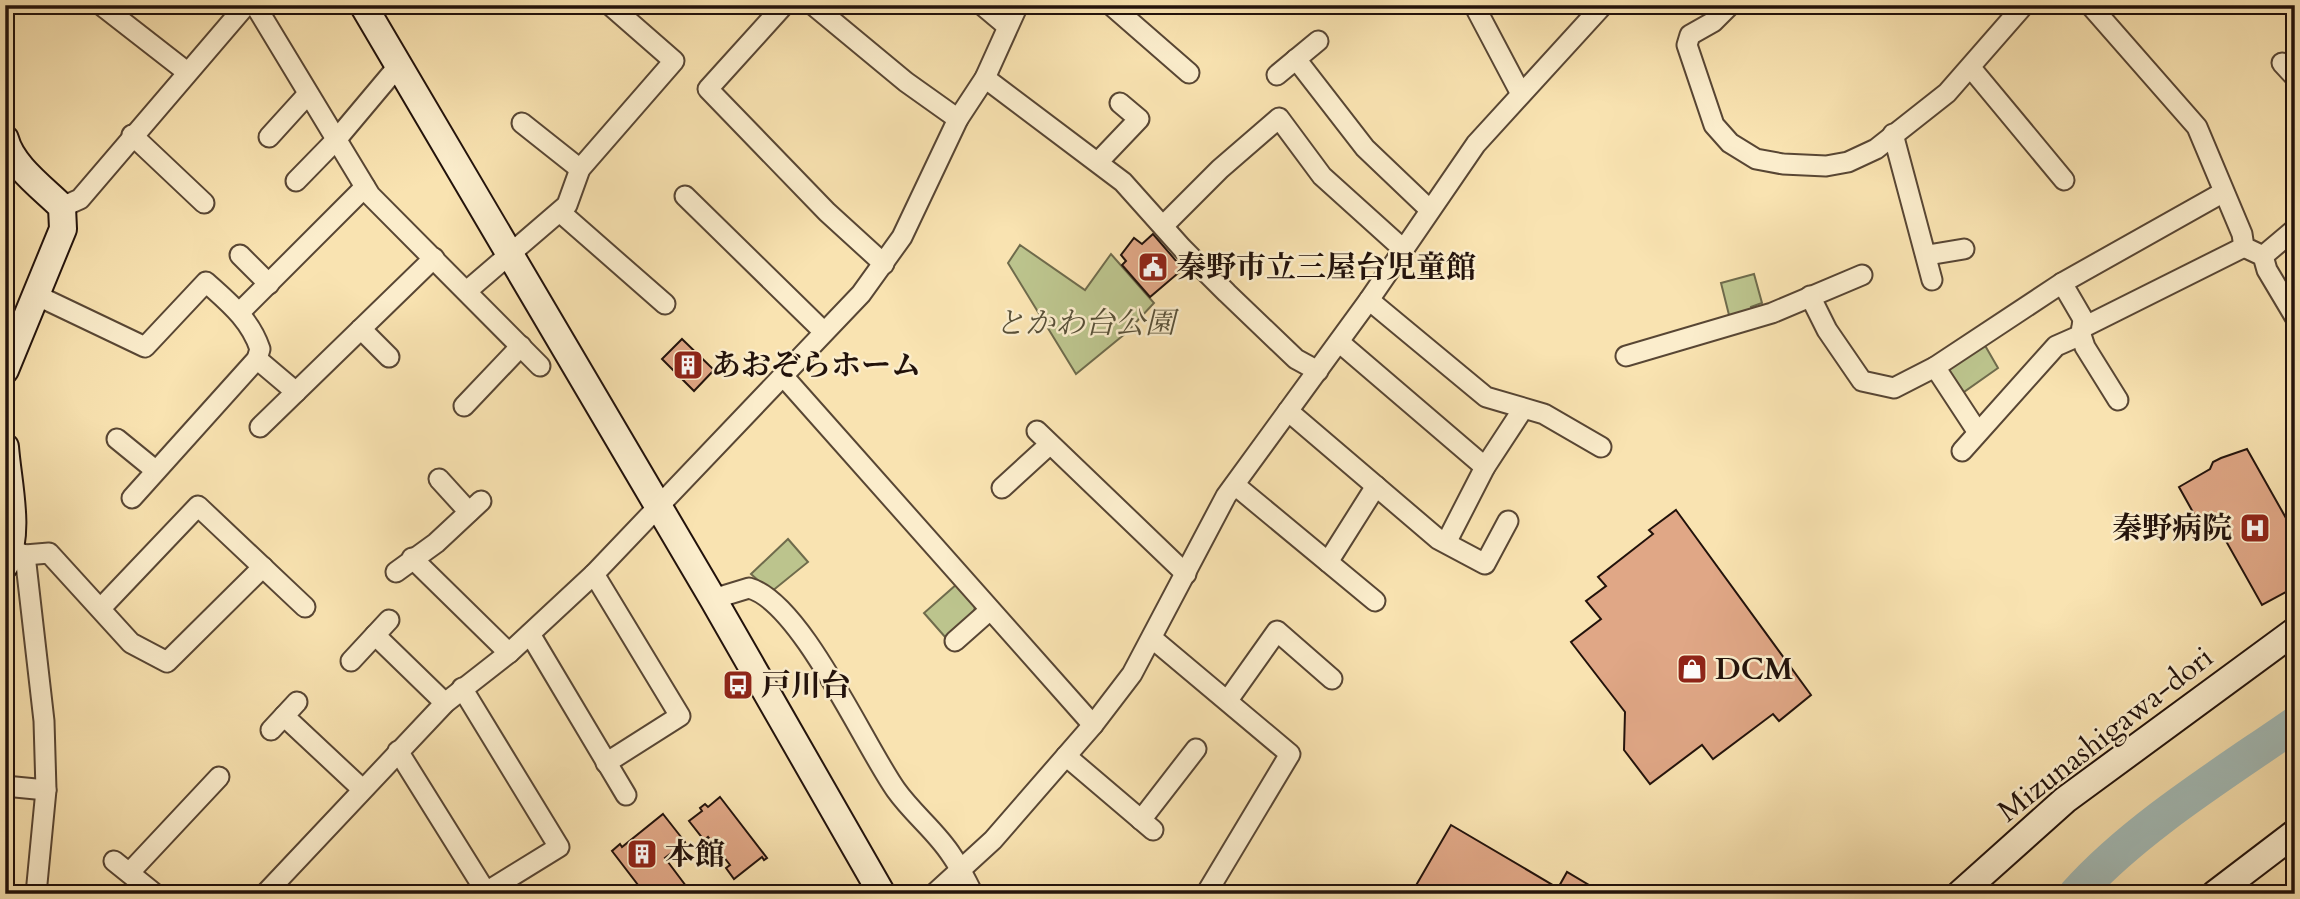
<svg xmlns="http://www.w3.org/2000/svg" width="2300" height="899" font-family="Cardo,'Noto Serif JP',serif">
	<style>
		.green { fill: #bcc48d; stroke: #6f6b4c; stroke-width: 2 }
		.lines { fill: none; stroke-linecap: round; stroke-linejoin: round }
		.river { stroke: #a3bbb7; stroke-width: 35 }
		.building { fill: #e0a786; stroke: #22120b; stroke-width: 2 }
		.street-casing { stroke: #584634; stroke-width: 23 }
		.secondary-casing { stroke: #22120b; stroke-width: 30 }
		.street { stroke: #fbedcc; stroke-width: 19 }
		.secondary { stroke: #fbedcc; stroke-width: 26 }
		.labels { text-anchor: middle; stroke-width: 5; stroke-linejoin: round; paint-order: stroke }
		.poi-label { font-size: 30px; font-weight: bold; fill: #22120b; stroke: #fbedcc; text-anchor: start }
		.park-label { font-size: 30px; font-style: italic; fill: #585038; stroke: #fbedcc }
		.street-label { font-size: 30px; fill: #22120b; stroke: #fbedcc }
	</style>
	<rect width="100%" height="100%" fill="#f9e3b1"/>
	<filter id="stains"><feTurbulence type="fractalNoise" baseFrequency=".00286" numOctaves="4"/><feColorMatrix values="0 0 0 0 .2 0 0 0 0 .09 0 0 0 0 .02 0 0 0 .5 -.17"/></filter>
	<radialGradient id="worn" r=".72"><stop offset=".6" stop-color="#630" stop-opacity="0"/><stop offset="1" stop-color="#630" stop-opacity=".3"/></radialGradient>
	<g class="green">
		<polygon points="1020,245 1085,290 1111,254 1154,303 1126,333 1076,374 1008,263"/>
		<polygon points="1754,274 1762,303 1751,307 1752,313 1730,319 1721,283"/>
		<polygon points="1983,342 1998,368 1961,394 1946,373 1949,364"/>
		<polygon points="788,539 808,562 771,592 751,574"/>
		<polygon points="957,584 975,605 974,613 946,638 924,613"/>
	</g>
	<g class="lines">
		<path class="river" d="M2076 894C2134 829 2223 774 2295 724"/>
	</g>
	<g class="building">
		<polygon points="1153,234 1183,269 1150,297 1122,265 1126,261 1121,255 1134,238 1142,244"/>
		<polygon points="682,339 714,370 694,391 662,359"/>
		<polygon points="2247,449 2295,534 2295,587 2262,605 2217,525 2204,532 2179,487 2210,469 2213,462 2221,458"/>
		<polygon points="1676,510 1811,695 1779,721 1773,714 1713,759 1702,745 1650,784 1624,750 1625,712 1571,642 1601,619 1586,601 1606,586 1598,577 1653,534 1649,530"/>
		<polygon points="720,797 767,858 764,860 762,857 734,879 726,868 730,865 708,837 704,840 689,821 702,811 700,808 705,804 708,807"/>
		<polygon points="663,814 685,842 665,858 692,894 645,894 612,851 620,844 622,847"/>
		<polygon points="1451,825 1558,888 1567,872 1604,894 1411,894"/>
	</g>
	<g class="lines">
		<g class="street-casing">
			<g id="street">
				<polyline points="101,5 187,72"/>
				<polyline points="255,5 370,195 540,366"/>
				<polyline points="784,5 708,89 827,212 884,264"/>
				<polyline points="813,5 906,82 958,119"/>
				<polyline points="982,5 1007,26"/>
				<polyline points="1111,5 1189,73"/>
				<polyline points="1474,5 1521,94"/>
				<polyline points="1730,5 1713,22 1690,35 1687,45 1714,125 1730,143 1756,159 1783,164 1826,166 1848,162 1876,149 1947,93 2024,5"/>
				<polyline points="2090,5 2197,127 2242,234 2244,247 2263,256 2267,270 2295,317"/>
				<polyline points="1296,59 1365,148 1430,210"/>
				<polyline points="2282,63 2295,77"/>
				<polyline points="1971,68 2064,180"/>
				<polyline points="1277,75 1318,41"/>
				<polyline points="985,78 1123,182 1182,248 1227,293 1296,359 1318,371"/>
				<polyline points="522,123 580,169"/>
				<polyline points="1893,134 1932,280"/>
				<polyline points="132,135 204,203"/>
				<polyline points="269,137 308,94"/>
				<polyline points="1099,161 1139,119 1120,103"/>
				<polyline points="296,181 336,140 399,65"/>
				<polyline points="685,196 824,332"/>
				<polyline points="62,207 80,199 246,5"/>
				<polyline points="560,212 665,304"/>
				<polyline points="1163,226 1220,169 1279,118 1322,176 1403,249"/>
				<polyline points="240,255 269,284"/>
				<polyline points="1928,255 1964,249"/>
				<polyline points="2263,256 2295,229"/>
				<polyline points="2062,283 2083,319 2081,335 2085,347 2118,400"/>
				<polyline points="468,290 567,205 580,169 674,61 610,5"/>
				<path d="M36 295 145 347 206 282C228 302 250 319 260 349L257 359 132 498"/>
				<polyline points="1810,296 1827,330 1862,381 1894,388 1935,367 2062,283 2222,193"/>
				<polyline points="1369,300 1486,397 1544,414 1601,447"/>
				<polyline points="240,312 365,187"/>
				<polyline points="2082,328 2244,247"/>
				<polyline points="361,329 389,357"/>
				<polyline points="1339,342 1485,467"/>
				<polyline points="1626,356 1772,313 1862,275"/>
				<polyline points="257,359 296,392"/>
				<polyline points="1935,367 1977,431"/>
				<polyline points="784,377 1093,725"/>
				<polyline points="464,406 521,346"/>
				<polyline points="1288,411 1438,539 1485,564 1508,521"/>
				<polyline points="260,427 434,258"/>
				<polyline points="1037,431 1186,574"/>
				<polyline points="117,439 155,470"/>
				<polyline points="1962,451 2056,346 2081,335"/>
				<polyline points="439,479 469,512"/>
				<polyline points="1235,485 1375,601"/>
				<polyline points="1002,488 1049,445"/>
				<polyline points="1447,541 1485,467 1523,409"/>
				<polyline points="11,550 25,555 44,721 46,790 36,894"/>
				<polyline points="25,555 49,553 131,643 167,662 263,567"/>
				<polyline points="412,558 509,653"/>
				<polyline points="1328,562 1376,486"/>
				<polyline points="396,572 436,543 481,501"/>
				<polyline points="594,574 680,716 606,763"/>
				<path d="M713 599 749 588C801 602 864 745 896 790 913 814 937 832 952 856 960 867 966 881 973 894"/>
				<polyline points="101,608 198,506 305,607"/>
				<polyline points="530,634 626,795"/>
				<polyline points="375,635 445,703"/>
				<polyline points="1153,639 1290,754 1206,894"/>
				<polyline points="955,641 990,610"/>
				<polyline points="351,661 389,620"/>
				<polyline points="1228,700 1277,631 1332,679"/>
				<polyline points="284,716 361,788"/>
				<polyline points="271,730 297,702"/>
				<polyline points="398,751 486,892 559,847 462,688"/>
				<polyline points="1066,756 1153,830"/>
				<polyline points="5,786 46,790"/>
				<polyline points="1141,820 1196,749"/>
				<polyline points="114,861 155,894"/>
				<polyline points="130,872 219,777"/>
				<polyline points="5,893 7,894"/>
				<polyline points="265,894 445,703 509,653 594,574 861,294 902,237 958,119 985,78 1018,5"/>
				<polyline points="934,894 993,840 1093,725 1132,674 1226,496 1369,300 1476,144 1603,5"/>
			</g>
		</g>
		<g class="secondary-casing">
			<g id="secondary">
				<polyline points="363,5 713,599 882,894"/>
				<path d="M5 139C12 166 43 188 62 207L63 229 5 370"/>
				<path d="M5 447C8 485 20 530 5 565"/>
				<polyline points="1960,894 2065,800 2295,631"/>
				<polyline points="2215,894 2295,833"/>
			</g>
		</g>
		<use href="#street" class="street"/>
		<use href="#secondary" class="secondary"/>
	</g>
	<defs>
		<g id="civic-square" transform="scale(1.575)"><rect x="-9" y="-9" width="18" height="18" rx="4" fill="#8f2418" stroke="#fbedcc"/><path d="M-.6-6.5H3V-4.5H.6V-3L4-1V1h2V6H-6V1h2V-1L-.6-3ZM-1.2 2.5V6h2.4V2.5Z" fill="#fff"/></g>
		<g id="building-square" transform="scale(1.575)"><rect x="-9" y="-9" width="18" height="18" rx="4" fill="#8f2418" stroke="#fbedcc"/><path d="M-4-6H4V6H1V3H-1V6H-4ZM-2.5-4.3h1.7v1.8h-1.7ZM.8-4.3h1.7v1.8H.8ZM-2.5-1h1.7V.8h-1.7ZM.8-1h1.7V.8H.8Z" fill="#fff"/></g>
		<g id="hospital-square" transform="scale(1.575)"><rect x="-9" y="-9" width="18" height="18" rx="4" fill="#8f2418" stroke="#fbedcc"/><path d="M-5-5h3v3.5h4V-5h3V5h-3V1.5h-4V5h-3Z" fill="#fff"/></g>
		<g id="shop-square" transform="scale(1.575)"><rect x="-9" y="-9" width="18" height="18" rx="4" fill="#8f2418" stroke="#fbedcc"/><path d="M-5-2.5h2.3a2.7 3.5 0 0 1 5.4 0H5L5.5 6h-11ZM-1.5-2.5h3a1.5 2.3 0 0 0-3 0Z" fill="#fff"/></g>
		<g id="bus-square" transform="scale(1.575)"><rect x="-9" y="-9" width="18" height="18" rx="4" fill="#8f2418" stroke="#fbedcc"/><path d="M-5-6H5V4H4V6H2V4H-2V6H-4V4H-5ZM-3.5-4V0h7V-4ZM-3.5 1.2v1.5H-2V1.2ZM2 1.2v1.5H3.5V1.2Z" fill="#fff"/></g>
	</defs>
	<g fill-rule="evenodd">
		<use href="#civic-square" x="1153" y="267"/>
		<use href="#building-square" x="688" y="365"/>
		<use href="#hospital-square" x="2255" y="528"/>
		<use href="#shop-square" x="1692" y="669"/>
		<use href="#bus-square" x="738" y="685"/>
		<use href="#building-square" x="642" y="854"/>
	</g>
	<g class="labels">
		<g class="poi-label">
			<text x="1176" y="277">秦野市立三屋台児童館</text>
			<text x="711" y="375">あおぞらホーム</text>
			<text x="2232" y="538" text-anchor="end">秦野病院</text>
			<text x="1715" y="679">DCM</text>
			<text x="761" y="695">戸川台</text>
			<text x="665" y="864">本館</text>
		</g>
		<g class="park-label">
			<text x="1085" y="333">とかわ台公園</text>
		</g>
		<g class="street-label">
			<text transform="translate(2105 734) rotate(-38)" y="10">Mizunashigawa-dori</text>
		</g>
	</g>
	<rect width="2300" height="899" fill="none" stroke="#f9e3b1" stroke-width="28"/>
	<rect x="7" y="7" width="2286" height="885" fill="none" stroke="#22120b" stroke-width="3.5"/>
	<rect x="14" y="14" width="2272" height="871" fill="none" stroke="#22120b" stroke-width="2"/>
	<rect width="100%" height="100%" filter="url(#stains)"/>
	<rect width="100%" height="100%" fill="url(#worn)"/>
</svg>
